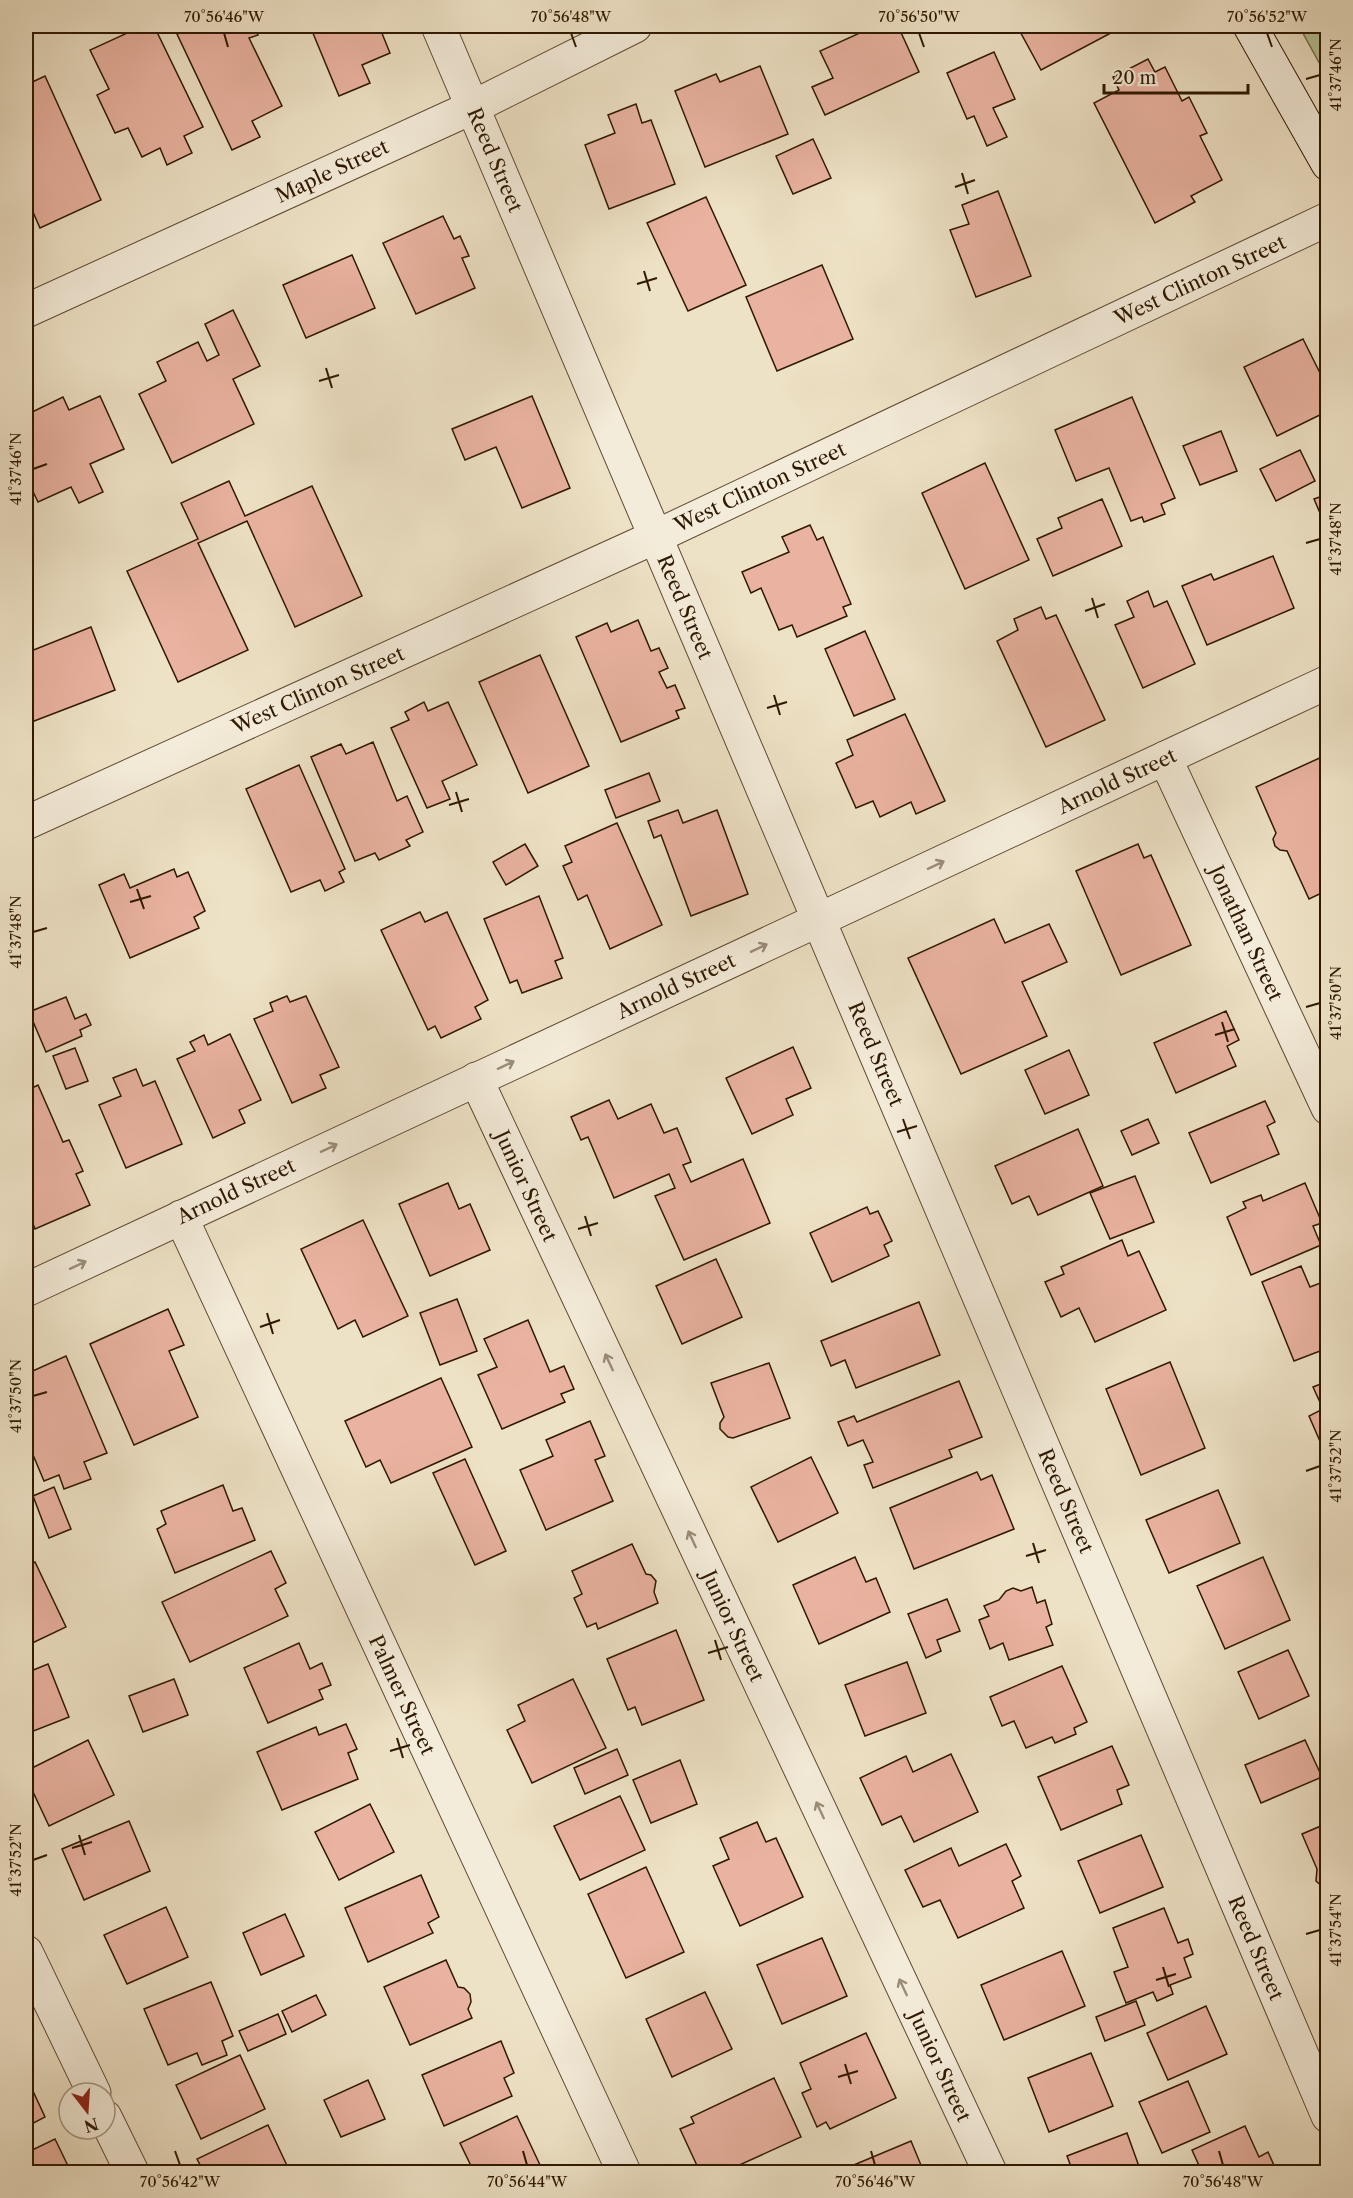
<svg xmlns="http://www.w3.org/2000/svg" width="1353" height="2198" font-family="'Libre Caslon Text',serif">
	<style>
		.green { fill: #b6c497; stroke: #726e4c; stroke-width: 1.5 }
		.building { fill: #eab3a1; stroke: #2e1800; stroke-width: 1.5 }
		.lines { fill: none; stroke-linecap: round; stroke-linejoin: round }
		.street-casing { stroke: #5e4a32; stroke-width: 35 }
		.secondary-casing { stroke: #2e1800; stroke-width: 35 }
		.street { stroke: #f4ecda; stroke-width: 33 }
		.secondary { stroke: #f4ecda; stroke-width: 33 }
		.oneway { stroke: #9b8d78 }
		.ticks { fill: none; stroke: #2e1800; stroke-width: 2 }
		.labels { text-anchor: middle; stroke-width: 6; stroke-linejoin: round; paint-order: stroke }
		.street-label { font-size: 20px; fill: #2e1800; stroke: #f4ecda }
		.neatline { fill: none; stroke: #2e1800; stroke-width: 2 }
		.ticks-label { font-size: 15px; text-anchor: middle; fill: #2e1800 }
	</style>
	<rect width="100%" height="100%" fill="#eee2c6"/>
	<filter id="stains"><feTurbulence type="fractalNoise" baseFrequency=".00333" numOctaves="4"/><feColorMatrix values="0 0 0 0 .2 0 0 0 0 .09 0 0 0 0 .02 0 0 0 .5 -.17"/></filter>
	<radialGradient id="worn" r=".72"><stop offset=".6" stop-color="#630" stop-opacity="0"/><stop offset="1" stop-color="#630" stop-opacity=".3"/></radialGradient>
	<polygon class="green" points="1299,26 1327,26 1327,77"/>
	<g class="building">
		<polygon points="132,26 154,26 203,127 184,136 192,153 167,165 160,148 142,157 128,128 115,133 97,95 109,89 90,50 134,30"/>
		<polygon points="193,26 254,26 258,35 249,38 282,106 252,121 260,137 232,150 177,34"/>
		<polygon points="310,26 379,26 390,53 362,65 370,83 339,96"/>
		<polygon points="875,26 898,26 919,72 825,115 812,87 833,78 820,51"/>
		<polygon points="1017,26 1124,26 1041,70"/>
		<polygon points="994,52 1015,99 993,108 1007,137 987,146 974,116 967,119 947,73"/>
		<polygon points="1148,59 1155,72 1165,67 1182,101 1189,97 1207,133 1200,136 1222,180 1191,196 1195,202 1155,223 1094,103 1119,90 1113,77"/>
		<polygon points="760,66 788,134 705,167 675,91 716,74 720,82"/>
		<polygon points="45,76 101,200 40,228 26,196 26,85"/>
		<polygon points="636,104 642,123 651,120 675,184 609,209 585,145 615,133 608,115"/>
		<polygon points="813,139 831,178 793,194 776,156"/>
		<polygon points="998,191 1031,276 976,297 950,230 969,224 962,205"/>
		<polygon points="706,197 746,285 688,311 647,223"/>
		<polygon points="443,216 454,239 460,236 469,256 462,258 475,288 416,314 383,243"/>
		<polygon points="352,255 375,308 306,338 283,285"/>
		<polygon points="822,265 853,339 777,371 746,297"/>
		<polygon points="233,310 260,366 233,379 254,424 172,463 139,394 166,381 157,362 198,342 207,361 219,355 205,324"/>
		<polygon points="1303,339 1328,389 1328,411 1277,436 1244,367"/>
		<polygon points="100,396 124,449 90,464 103,492 79,503 71,487 38,502 27,479 26,480 26,415 63,397 69,410"/>
		<polygon points="532,396 570,488 522,508 496,447 465,460 452,429"/>
		<polygon points="1132,397 1175,498 1161,504 1165,514 1144,522 1142,517 1131,521 1109,468 1076,481 1055,430"/>
		<polygon points="1221,431 1237,471 1200,485 1183,446"/>
		<polygon points="1300,450 1315,481 1276,501 1260,469"/>
		<polygon points="985,463 1029,560 965,589 922,493"/>
		<polygon points="229,481 245,516 312,486 362,596 295,627 247,521 198,543 248,650 178,682 127,571 198,539 181,503"/>
		<polygon points="1328,494 1328,518 1323,520 1314,499"/>
		<polygon points="1102,499 1122,546 1053,576 1037,539 1062,528 1058,518"/>
		<polygon points="810,525 817,540 823,537 851,604 843,607 847,616 797,637 792,625 779,630 761,588 751,593 742,572 789,552 782,537"/>
		<polygon points="1273,556 1294,608 1207,645 1182,586 1211,574 1214,580"/>
		<polygon points="1148,591 1154,607 1167,601 1195,664 1143,688 1115,625 1134,617 1127,601"/>
		<polygon points="1041,607 1046,619 1056,615 1105,720 1046,747 997,641 1018,630 1014,619"/>
		<polygon points="638,620 651,651 659,648 668,668 659,672 667,688 675,685 685,708 676,711 679,718 621,742 576,637 607,623 611,632"/>
		<polygon points="91,627 115,690 29,723 26,713 26,653"/>
		<polygon points="865,631 895,699 854,716 825,649"/>
		<polygon points="540,655 589,766 528,793 479,682"/>
		<polygon points="424,702 428,711 448,702 477,765 442,781 450,799 427,808 391,728 409,720 405,712"/>
		<polygon points="905,714 945,801 916,814 911,802 880,817 873,801 856,808 836,763 853,755 847,740"/>
		<polygon points="373,742 397,801 407,796 423,832 406,840 410,846 379,860 375,853 355,861 311,757 341,744 346,754"/>
		<polygon points="1324,756 1328,764 1328,890 1309,899 1287,851 1280,850 1275,846 1273,839 1276,833 1256,787"/>
		<polygon points="299,765 345,869 339,872 344,882 325,891 320,880 291,892 246,789"/>
		<polygon points="649,773 660,801 616,818 605,790"/>
		<polygon points="678,810 683,823 717,810 748,894 691,916 661,835 654,838 648,821"/>
		<polygon points="617,823 662,925 610,949 587,895 578,900 563,866 572,862 565,846"/>
		<polygon points="525,844 538,866 506,885 493,862"/>
		<polygon points="1138,844 1144,858 1151,855 1191,945 1121,975 1076,871"/>
		<polygon points="174,869 177,877 188,872 205,911 194,917 199,928 130,958 99,885 124,874 130,888"/>
		<polygon points="539,896 563,958 555,961 562,978 522,993 517,980 510,983 484,919"/>
		<polygon points="420,912 425,922 447,912 488,1000 475,1007 481,1019 441,1038 435,1026 428,1030 381,930"/>
		<polygon points="994,919 1005,943 1049,924 1067,962 1022,982 1047,1036 961,1074 908,958"/>
		<polygon points="287,996 290,1002 306,996 339,1067 320,1075 326,1088 292,1103 254,1019 273,1011 270,1003"/>
		<polygon points="66,997 75,1019 86,1014 91,1025 80,1030 82,1036 46,1052 29,1012"/>
		<polygon points="1226,1011 1239,1040 1227,1046 1236,1066 1176,1093 1154,1043"/>
		<polygon points="230,1034 261,1100 239,1110 245,1123 213,1138 177,1059 195,1051 190,1042 204,1035 208,1045"/>
		<polygon points="793,1047 811,1088 786,1099 793,1115 752,1134 726,1078"/>
		<polygon points="75,1048 88,1081 66,1089 53,1056"/>
		<polygon points="1069,1050 1089,1095 1045,1114 1025,1070"/>
		<polygon points="136,1069 143,1086 155,1081 182,1144 126,1168 99,1105 121,1096 113,1078"/>
		<polygon points="38,1085 63,1142 69,1140 83,1171 76,1174 90,1205 35,1229 26,1205 26,1091"/>
		<polygon points="609,1100 618,1119 651,1104 664,1133 677,1128 691,1162 683,1165 691,1182 743,1159 770,1223 684,1260 655,1196 675,1188 669,1174 614,1198 588,1137 581,1140 571,1117"/>
		<polygon points="1265,1101 1275,1122 1267,1126 1279,1154 1211,1183 1189,1133"/>
		<polygon points="1148,1119 1159,1143 1132,1155 1121,1131"/>
		<polygon points="1078,1129 1103,1186 1038,1215 1029,1196 1012,1204 995,1166"/>
		<polygon points="1135,1176 1154,1222 1110,1239 1090,1193"/>
		<polygon points="448,1183 459,1209 470,1204 490,1250 430,1276 399,1204"/>
		<polygon points="1305,1183 1322,1223 1313,1226 1321,1245 1251,1275 1227,1217 1246,1208 1243,1202 1261,1195 1263,1201"/>
		<polygon points="867,1207 870,1214 878,1211 892,1241 884,1245 889,1256 832,1282 810,1233"/>
		<polygon points="363,1220 408,1316 363,1337 355,1320 338,1329 301,1249"/>
		<polygon points="1122,1240 1128,1256 1139,1251 1166,1310 1095,1342 1079,1308 1061,1317 1045,1282 1064,1274 1061,1267"/>
		<polygon points="716,1259 742,1317 682,1344 656,1286"/>
		<polygon points="1301,1266 1310,1287 1328,1280 1328,1348 1294,1361 1262,1282"/>
		<polygon points="457,1299 477,1351 440,1365 420,1313"/>
		<polygon points="919,1302 940,1355 856,1388 845,1360 831,1366 821,1341"/>
		<polygon points="168,1309 184,1345 169,1351 198,1417 134,1445 90,1344"/>
		<polygon points="528,1320 550,1372 564,1366 574,1389 561,1394 565,1402 502,1429 478,1375 497,1367 484,1339"/>
		<polygon points="66,1356 107,1453 84,1462 91,1479 64,1489 59,1475 44,1481 26,1438 26,1374"/>
		<polygon points="1170,1362 1205,1448 1141,1475 1106,1389"/>
		<polygon points="769,1363 790,1418 733,1438 728,1437 720,1429 720,1423 724,1417 711,1383"/>
		<polygon points="441,1378 472,1447 391,1483 380,1460 366,1467 345,1421"/>
		<polygon points="959,1381 982,1437 949,1450 952,1457 873,1488 864,1465 873,1462 863,1440 848,1446 838,1422 854,1416 857,1422"/>
		<polygon points="1328,1381 1328,1455 1326,1455 1309,1416 1323,1409 1313,1387"/>
		<polygon points="590,1421 605,1456 595,1460 613,1501 546,1530 520,1470 553,1456 546,1440"/>
		<polygon points="811,1457 838,1513 778,1542 751,1487"/>
		<polygon points="465,1459 506,1551 475,1565 433,1473"/>
		<polygon points="977,1472 981,1480 992,1475 1014,1529 914,1569 890,1508"/>
		<polygon points="223,1485 233,1511 242,1508 255,1540 175,1573 157,1529 166,1524 161,1511"/>
		<polygon points="54,1487 71,1529 49,1538 33,1496"/>
		<polygon points="1218,1490 1240,1543 1169,1573 1146,1520"/>
		<polygon points="632,1544 646,1574 651,1575 656,1581 654,1592 658,1603 598,1629 596,1623 587,1627 574,1598 582,1594 572,1571"/>
		<polygon points="271,1551 286,1583 275,1589 288,1616 190,1662 162,1602"/>
		<polygon points="855,1557 866,1582 876,1578 890,1612 819,1644 793,1585"/>
		<polygon points="1263,1557 1290,1620 1225,1649 1197,1586"/>
		<polygon points="35,1562 66,1627 26,1646 26,1566"/>
		<polygon points="1032,1587 1037,1603 1045,1600 1052,1624 1046,1627 1053,1645 1009,1660 1003,1643 990,1649 979,1620 989,1616 984,1606 999,1600 1006,1591 1013,1588 1021,1591"/>
		<polygon points="947,1599 960,1631 937,1640 941,1651 926,1658 908,1614"/>
		<polygon points="676,1630 704,1700 642,1725 635,1707 628,1710 607,1659"/>
		<polygon points="299,1643 310,1669 322,1663 331,1685 319,1690 323,1699 268,1723 244,1668"/>
		<polygon points="1288,1650 1309,1696 1259,1719 1238,1672"/>
		<polygon points="907,1662 926,1713 865,1736 845,1685"/>
		<polygon points="48,1664 69,1717 26,1734 26,1673"/>
		<polygon points="1062,1666 1087,1722 1074,1728 1076,1734 1055,1743 1052,1737 1026,1748 1014,1721 1002,1726 990,1697"/>
		<polygon points="174,1679 188,1715 143,1732 129,1696"/>
		<polygon points="573,1679 606,1748 532,1783 507,1730 525,1721 518,1705"/>
		<polygon points="346,1724 357,1749 348,1753 358,1779 282,1810 257,1752 316,1727 319,1735"/>
		<polygon points="88,1740 114,1795 49,1826 26,1777 26,1771"/>
		<polygon points="1305,1740 1322,1777 1261,1803 1245,1765"/>
		<polygon points="1112,1746 1129,1785 1117,1790 1122,1804 1061,1830 1038,1777"/>
		<polygon points="617,1749 628,1775 585,1794 574,1768"/>
		<polygon points="951,1754 978,1812 914,1842 901,1816 882,1825 860,1778 906,1756 913,1772"/>
		<polygon points="680,1760 697,1804 651,1823 633,1780"/>
		<polygon points="620,1796 645,1850 580,1880 554,1826"/>
		<polygon points="370,1804 394,1852 339,1880 315,1832"/>
		<polygon points="129,1821 150,1871 84,1900 62,1849"/>
		<polygon points="757,1822 766,1842 776,1838 803,1897 740,1926 713,1866 729,1859 720,1838"/>
		<polygon points="1328,1823 1328,1889 1327,1889 1324,1888 1316,1881 1317,1869 1302,1834"/>
		<polygon points="1141,1835 1163,1887 1100,1913 1078,1861"/>
		<polygon points="1006,1844 1021,1876 1012,1881 1024,1908 958,1938 940,1900 923,1907 905,1870 951,1848 959,1866"/>
		<polygon points="646,1867 684,1952 626,1978 588,1894"/>
		<polygon points="421,1875 439,1917 428,1923 433,1933 368,1962 345,1908"/>
		<polygon points="166,1907 188,1957 127,1984 104,1935"/>
		<polygon points="1164,1908 1178,1943 1188,1939 1193,1954 1184,1958 1191,1977 1170,1985 1173,1994 1157,2001 1153,1992 1126,2003 1114,1972 1128,1967 1113,1928"/>
		<polygon points="285,1914 304,1956 261,1975 243,1933"/>
		<polygon points="822,1938 847,1996 782,2024 757,1965"/>
		<polygon points="1062,1951 1085,2006 1004,2040 981,1985"/>
		<polygon points="446,1960 458,1987 464,1988 470,1994 471,2002 468,2009 472,2018 410,2045 384,1987"/>
		<polygon points="211,1982 233,2036 222,2041 227,2055 202,2065 197,2053 168,2065 144,2009"/>
		<polygon points="705,1992 732,2049 672,2077 646,2019"/>
		<polygon points="316,1995 326,2015 292,2032 282,2011"/>
		<polygon points="1136,2001 1145,2025 1105,2041 1096,2017"/>
		<polygon points="1206,2006 1227,2054 1168,2080 1147,2033"/>
		<polygon points="278,2014 286,2034 248,2051 239,2031"/>
		<polygon points="866,2033 896,2098 830,2129 826,2122 817,2127 802,2093 811,2089 800,2063"/>
		<polygon points="501,2041 514,2073 504,2078 512,2096 444,2126 422,2075"/>
		<polygon points="1091,2053 1113,2106 1049,2132 1028,2078"/>
		<polygon points="240,2055 265,2109 201,2139 176,2085"/>
		<polygon points="26,2076 45,2117 26,2127"/>
		<polygon points="774,2078 801,2137 724,2172 718,2172 716,2168 707,2172 700,2172 680,2129 694,2123 691,2117"/>
		<polygon points="368,2080 385,2119 341,2137 324,2100"/>
		<polygon points="1188,2081 1210,2132 1162,2153 1139,2102"/>
		<polygon points="517,2116 541,2167 529,2172 474,2172 460,2143"/>
		<polygon points="268,2125 290,2172 204,2172 197,2159"/>
		<polygon points="1245,2126 1259,2157 1268,2152 1277,2172 1202,2172 1192,2150"/>
		<polygon points="1127,2133 1141,2172 1073,2172 1067,2156"/>
		<polygon points="55,2139 71,2172 26,2172 26,2153"/>
		<polygon points="911,2141 923,2170 930,2172 851,2172 849,2167"/>
	</g>
	<g class="lines">
		<g class="street-casing">
			<g id="street">
				<polyline points="438,26 1328,2116"/>
				<polyline points="26,311 473,107 635,26"/>
				<polyline points="1165,758 1328,1108"/>
				<polyline points="26,823 655,537 1328,219"/>
				<polyline points="476,1079 990,2172"/>
				<polyline points="181,1217 624,2172"/>
				<polyline points="26,1290 1328,682"/>
				<polyline points="26,1952 94,2093"/>
				<polyline points="105,2117 132,2172"/>
			</g>
		</g>
		<g class="secondary-casing">
			<polyline id="secondary" points="1250,26 1328,164"/>
		</g>
		<use href="#street" class="street"/>
		<use href="#secondary" class="secondary"/>
	</g>
	<defs><path id="oneway-shaft" d="M-6 0H5M1.5-3L5.5 0L1.5 3" fill="none" stroke-width="1.6" stroke-linecap="round" stroke-linejoin="round" transform="scale(1.5)"/></defs>
	<g class="oneway">
		<use href="#oneway-shaft" transform="translate(936 865) rotate(-25)"/>
		<use href="#oneway-shaft" transform="translate(759 948) rotate(-25)"/>
		<use href="#oneway-shaft" transform="translate(506 1065) rotate(-25)"/>
		<use href="#oneway-shaft" transform="translate(329 1148) rotate(-25)"/>
		<use href="#oneway-shaft" transform="translate(78 1265) rotate(-25)"/>
		<use href="#oneway-shaft" transform="translate(609 1362) rotate(-115)"/>
		<use href="#oneway-shaft" transform="translate(692 1539) rotate(-115)"/>
		<use href="#oneway-shaft" transform="translate(820 1810) rotate(-115)"/>
		<use href="#oneway-shaft" transform="translate(903 1987) rotate(-115)"/>
	</g>
	<path class="ticks" d="M224 33 228 47M571 33 576 47M919 33 924 47M1267 33 1272 47M1306 79 1320 75M962 173 968 194M955 187 975 180M644 271 650 291M637 284 657 278M326 368 332 388M319 381 339 375M33 469 47 464M1306 543 1320 539M1092 598 1098 618M1085 611 1105 604M774 695 780 715M767 708 787 702M456 792 462 812M449 805 469 799M137 889 144 909M130 902 151 896M33 932 47 928M1306 1007 1320 1003M1222 1022 1228 1042M1215 1035 1235 1029M903 1119 910 1139M897 1132 917 1126M585 1216 591 1236M578 1229 598 1223M267 1313 273 1334M260 1327 280 1320M33 1396 47 1392M1306 1471 1320 1466M1033 1543 1039 1563M1026 1556 1046 1550M715 1640 721 1660M708 1653 728 1647M397 1738 403 1758M390 1751 410 1745M79 1835 85 1855M72 1848 92 1842M33 1860 47 1855M1306 1934 1320 1930M1163 1967 1169 1987M1156 1980 1176 1974M845 2064 851 2084M838 2077 858 2071M175 2151 180 2165M523 2151 527 2165M871 2151 875 2165M1219 2151 1223 2165"/>
	<g class="labels">
		<g class="street-label">
			<text transform="translate(495 160) rotate(67)" y="7">Reed Street</text>
			<text transform="translate(332 171) rotate(-25)" y="7">Maple Street</text>
			<text transform="translate(1200 280) rotate(-25)" y="7">West Clinton Street</text>
			<text transform="translate(760 487) rotate(-25)" y="7">West Clinton Street</text>
			<text transform="translate(685 607) rotate(67)" y="7">Reed Street</text>
			<text transform="translate(318 690) rotate(-24)" y="7">West Clinton Street</text>
			<text transform="translate(1117 781) rotate(-25)" y="7">Arnold Street</text>
			<text transform="translate(1246 933) rotate(65)" y="7">Jonathan Street</text>
			<text transform="translate(676 986) rotate(-25)" y="7">Arnold Street</text>
			<text transform="translate(876 1054) rotate(67)" y="7">Reed Street</text>
			<text transform="translate(526 1186) rotate(65)" y="7">Junior Street</text>
			<text transform="translate(236 1191) rotate(-25)" y="7">Arnold Street</text>
			<text transform="translate(1066 1501) rotate(67)" y="7">Reed Street</text>
			<text transform="translate(733 1626) rotate(65)" y="7">Junior Street</text>
			<text transform="translate(402 1695) rotate(65)" y="7">Palmer Street</text>
			<text transform="translate(1256 1948) rotate(67)" y="7">Reed Street</text>
			<text transform="translate(940 2066) rotate(65)" y="7">Junior Street</text>
		</g>
	</g>
	<rect width="1353" height="2198" fill="none" stroke="#eee2c6" stroke-width="66"/>
	<g transform="translate(87 2111) rotate(163)"><circle r="28" fill="#f4ecda" stroke="#a59783" stroke-width="1.5"/>
	<path d="M0-4.5L10 22L0 15L-10 22Z" fill="#8f2418"/>
	<text y="-9" font-size="16" font-weight="bold" text-anchor="middle" fill="#2e1800">N</text>
	</g>
	<path d="M1104 84v9h144v-9" fill="none" stroke="#2e1800" stroke-width="3"/>
	<text x="1113" y="84" font-size="18" fill="#2e1800" stroke="#f4ecda" stroke-width="4.5" paint-order="stroke">20 m</text>
	<rect x="33" y="33" width="1287" height="2132" class="neatline"/>
	<g class="ticks-label">
		<text x="224" y="22">70°56'46"W</text>
		<text x="571" y="22">70°56'48"W</text>
		<text x="919" y="22">70°56'50"W</text>
		<text x="1267" y="22">70°56'52"W</text>
		<text transform="translate(1336 75) rotate(-90)" y="5">41°37'46"N</text>
		<text transform="translate(16 469) rotate(-90)" y="5">41°37'46"N</text>
		<text transform="translate(1336 539) rotate(-90)" y="5">41°37'48"N</text>
		<text transform="translate(16 932) rotate(-90)" y="5">41°37'48"N</text>
		<text transform="translate(1336 1003) rotate(-90)" y="5">41°37'50"N</text>
		<text transform="translate(16 1396) rotate(-90)" y="5">41°37'50"N</text>
		<text transform="translate(1336 1466) rotate(-90)" y="5">41°37'52"N</text>
		<text transform="translate(16 1860) rotate(-90)" y="5">41°37'52"N</text>
		<text transform="translate(1336 1930) rotate(-90)" y="5">41°37'54"N</text>
		<text x="180" y="2187">70°56'42"W</text>
		<text x="527" y="2187">70°56'44"W</text>
		<text x="875" y="2187">70°56'46"W</text>
		<text x="1223" y="2187">70°56'48"W</text>
	</g>
	<rect width="100%" height="100%" filter="url(#stains)"/>
	<rect width="100%" height="100%" fill="url(#worn)"/>
</svg>
